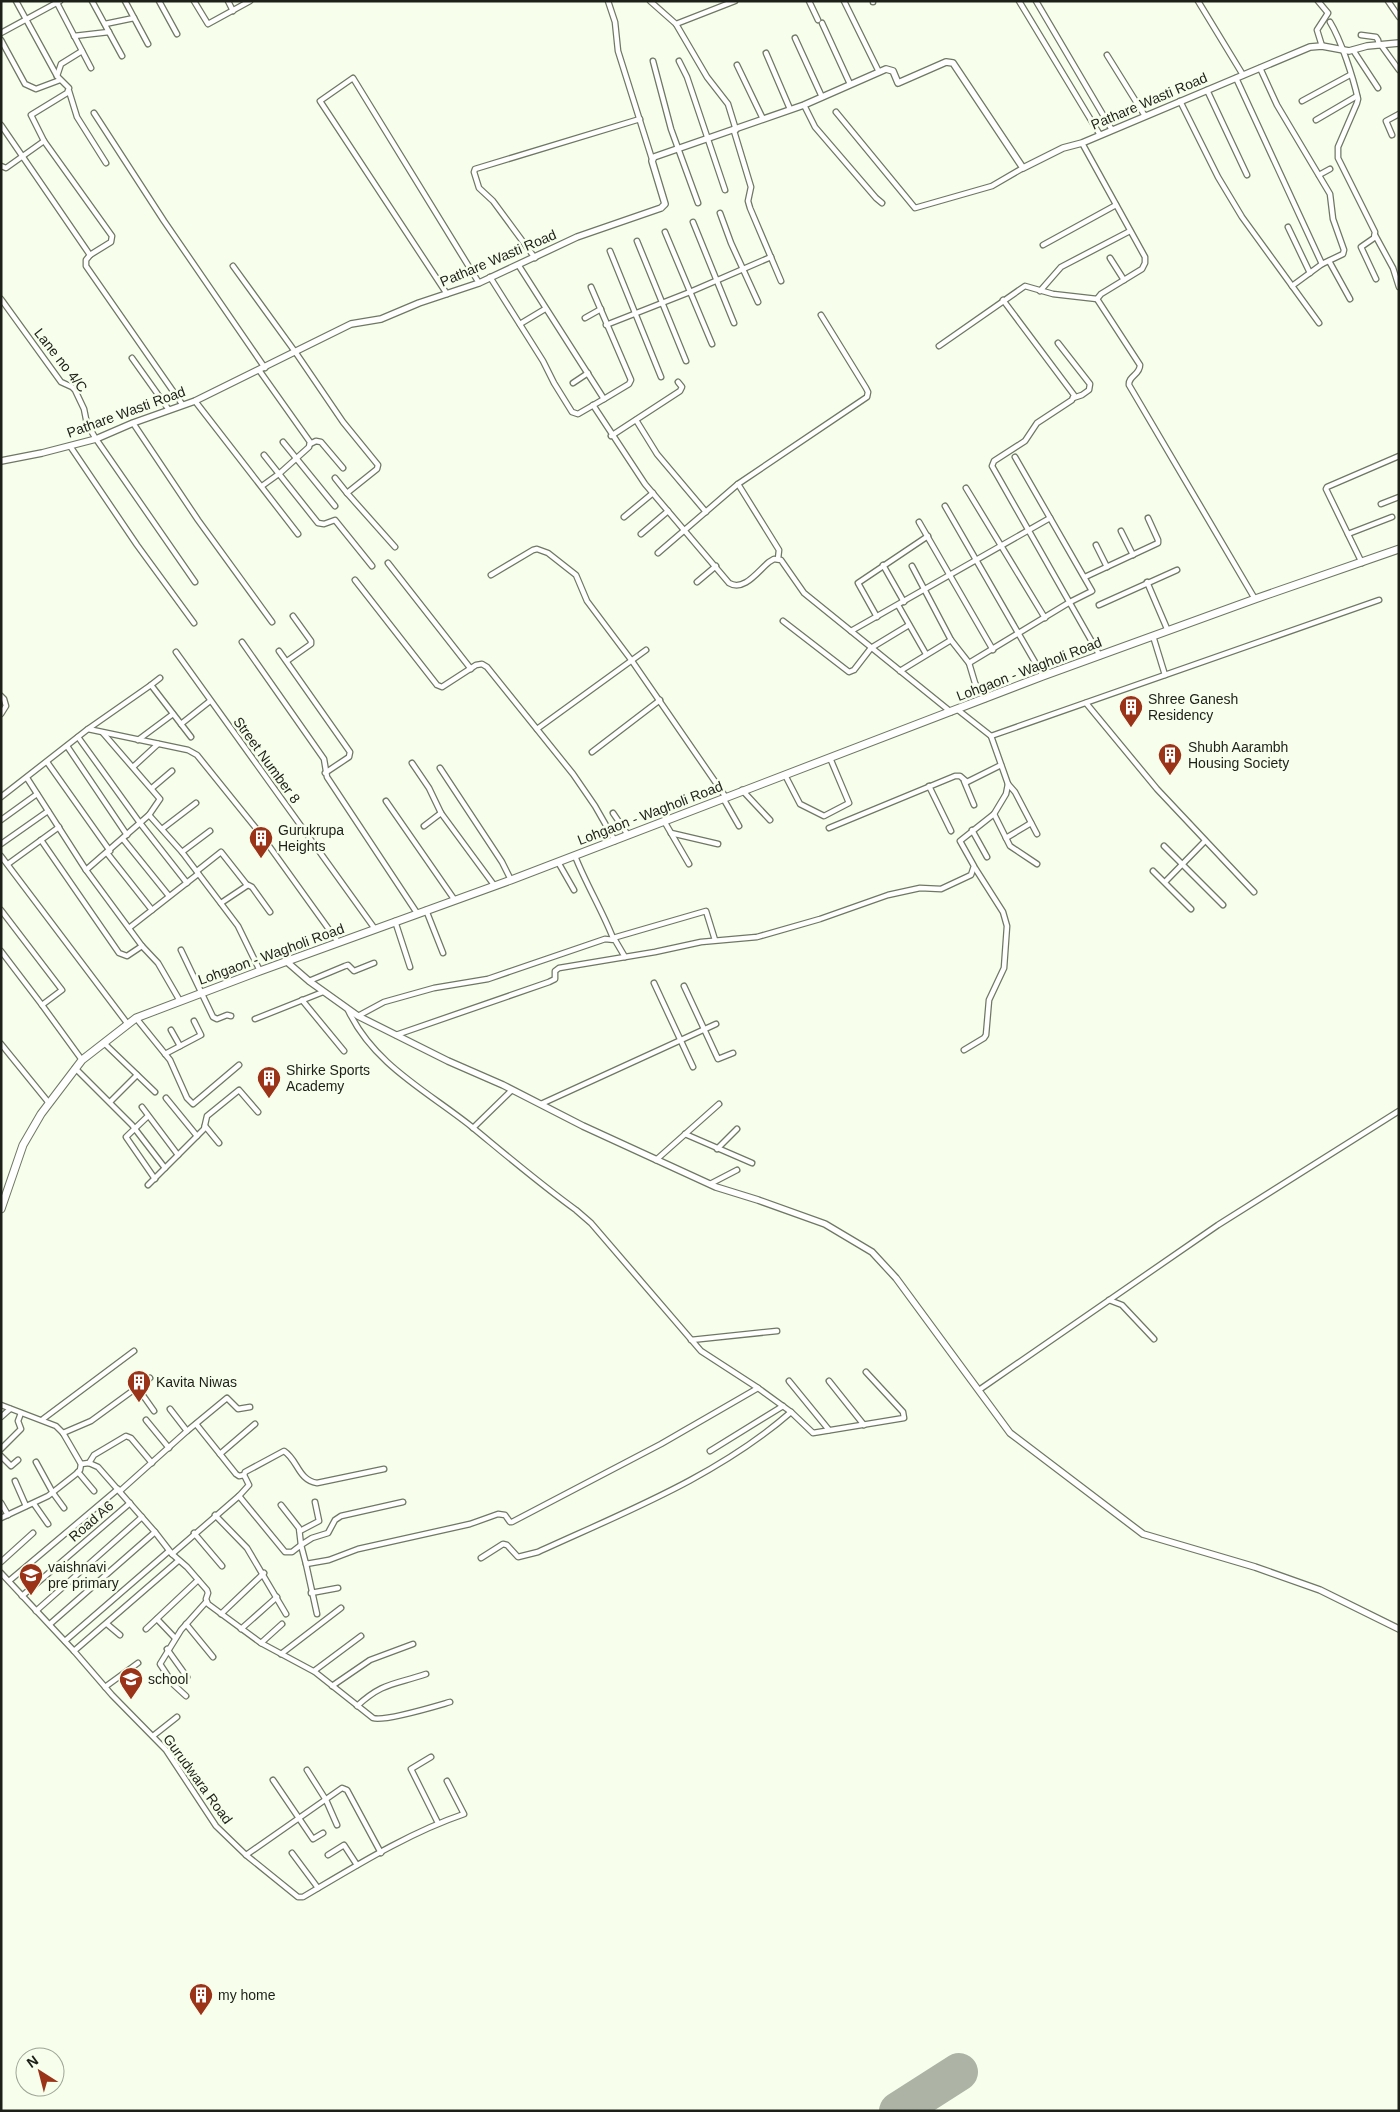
<svg xmlns="http://www.w3.org/2000/svg" width="1400" height="2112" font-family="Helvetica,sans-serif">
	<style>
		.lines { fill: none; stroke-linecap: round; stroke-linejoin: round }
		.runway { stroke: #aeb4a5; stroke-width: 38 }
		.minor-casing { stroke: #6f7864; stroke-width: 7 }
		.tertiary-casing { stroke: #6f7864; stroke-width: 8 }
		.primary-casing { stroke: #6f7864; stroke-width: 9 }
		.minor { stroke: #fff; stroke-width: 4.5 }
		.tertiary { stroke: #fff; stroke-width: 5.5 }
		.primary { stroke: #fff; stroke-width: 7 }
		.labels { text-anchor: middle; stroke-width: 5; stroke-linejoin: round; paint-order: stroke }
		.street-label { font-size: 14px; fill: #1d2018; stroke: #f7feec }
		.poi-label { font-size: 14px; fill: #1d2018; stroke: #f7feec; text-anchor: start }
	</style>
	<rect width="100%" height="100%" fill="#f7feec"/>
	<g class="lines">
		<polyline class="runway" points="898,2111 959,2072"/>
		<g class="minor-casing">
			<g id="minor">
				<polyline points="16,1 57,76 69,88 67,93 31,115 44,141 112,236 111,242 90,255"/>
				<polyline points="56,1 91,68"/>
				<polyline points="92,1 122,56"/>
				<polyline points="125,1 148,44"/>
				<polyline points="159,1 177,34"/>
				<polyline points="194,1 208,24 250,1"/>
				<polyline points="228,1 233,11"/>
				<polyline points="608,1 615,22 618,51 652,159"/>
				<polyline points="650,1 676,24 735,1"/>
				<polyline points="809,1 818,20"/>
				<polyline points="844,1 879,72"/>
				<polyline points="873,1 873,2"/>
				<polyline points="1019,1 1100,135"/>
				<polyline points="1036,1 1112,130"/>
				<polyline points="1198,1 1243,75"/>
				<polyline points="1318,1 1328,13 1317,30 1322,46"/>
				<polyline points="1388,1 1399,17"/>
				<path d="M1330 22C1341 40 1353 77 1358 99L1357 103 1338 147V158L1375 232 1374 238 1361 247 1376 279"/>
				<polyline points="822,23 850,84"/>
				<polyline points="105,24 134,18"/>
				<polyline points="676,24 707,77 728,104 736,130"/>
				<polyline points="1,33 60,1"/>
				<polyline points="1361,35 1376,37 1378,40 1379,45"/>
				<polyline points="74,36 109,32"/>
				<polyline points="795,38 822,97"/>
				<polyline points="1,40 25,84 36,89 60,80"/>
				<polyline points="1381,45 1399,70"/>
				<polyline points="1353,50 1378,88"/>
				<polyline points="766,53 790,109"/>
				<polyline points="1107,55 1145,116"/>
				<polyline points="653,61 671,129 698,203"/>
				<polyline points="679,61 687,77 725,190"/>
				<polyline points="737,65 763,119"/>
				<polyline points="1260,68 1277,105 1330,194 1333,219 1344,250 1343,254 1322,264 1292,286"/>
				<polyline points="57,76 61,64 82,51"/>
				<polyline points="1236,78 1322,264"/>
				<polyline points="1207,90 1247,175"/>
				<polyline points="69,91 77,117 106,163"/>
				<polyline points="1180,101 1218,177 1242,217 1319,323"/>
				<polyline points="1302,101 1350,75"/>
				<polyline points="804,105 815,127 876,198 882,203"/>
				<polyline points="836,112 915,208 992,186 1023,168"/>
				<polyline points="94,113 164,221 265,368"/>
				<polyline points="1316,120 1357,96"/>
				<polyline points="1,125 90,255 86,260 86,266 182,404"/>
				<polyline points="734,131 751,187 748,201 750,208 781,281"/>
				<polyline points="1392,135 1386,121 1399,114"/>
				<path d="M1082 143 1145 257V263L1142 269 1101 294 1097 299 1140 365C1140 375 1128 376 1129 385L1255 599"/>
				<polyline points="1,166 6,168 44,141"/>
				<polyline points="1319,175 1330,169"/>
				<polyline points="720,213 731,243 758,302"/>
				<polyline points="693,222 734,323"/>
				<polyline points="1288,227 1310,273"/>
				<polyline points="665,232 712,344"/>
				<polyline points="1375,235 1393,268 1399,287"/>
				<polyline points="637,241 686,361"/>
				<polyline points="1043,245 1116,205"/>
				<polyline points="610,251 661,377"/>
				<polyline points="535,258 493,201 479,188 474,172 475,169 640,119"/>
				<polyline points="1110,258 1124,280"/>
				<polyline points="1329,261 1350,299"/>
				<polyline points="233,266 296,353 343,422 378,465 377,469 347,493 395,547"/>
				<polyline points="490,277 543,361 554,383 572,412 578,414 604,399 519,266"/>
				<polyline points="591,287 631,380 629,384 604,399"/>
				<polyline points="1040,291 1061,267 1130,231"/>
				<polyline points="447,294 320,101 353,78 479,283"/>
				<polyline points="1,299 61,382 72,387 75,390 84,409 87,424 96,439 195,582"/>
				<polyline points="1003,300 1074,395 1072,400 1037,423 1025,441 994,461 992,466 1100,656"/>
				<polyline points="585,318 601,309"/>
				<polyline points="520,324 545,309"/>
				<polyline points="606,325 690,292 771,257"/>
				<polyline points="1058,343 1090,384 1089,390 1082,395 1073,398"/>
				<polyline points="939,346 1025,286 1053,294 1097,299"/>
				<polyline points="132,358 169,410"/>
				<polyline points="259,370 310,442 309,447 280,473 262,486"/>
				<polyline points="573,383 588,373"/>
				<polyline points="195,401 298,534"/>
				<path d="M593 405 645 484 729 583C744 592 758 571 769 562L774 559 781 560 804 593 951 712"/>
				<polyline points="636,420 657,454 706,512"/>
				<polyline points="133,423 198,520 272,622"/>
				<polyline points="611,436 680,391 682,387 678,382"/>
				<polyline points="283,442 335,506"/>
				<polyline points="310,444 316,441 321,442 343,468"/>
				<polyline points="70,446 137,545 194,623"/>
				<polyline points="264,455 318,523 324,524 335,520 372,566"/>
				<polyline points="335,478 347,493"/>
				<polyline points="738,484 779,550 778,559"/>
				<polyline points="966,488 1045,618"/>
				<polyline points="1381,504 1399,497"/>
				<polyline points="945,506 1043,676"/>
				<polyline points="624,517 653,493"/>
				<polyline points="919,522 993,650"/>
				<polyline points="1121,531 1133,555"/>
				<polyline points="641,534 668,511"/>
				<polyline points="1348,534 1392,517"/>
				<polyline points="1096,545 1107,567"/>
				<polyline points="658,553 738,484 867,397 868,392 866,388 821,315"/>
				<polyline points="388,563 471,669"/>
				<polyline points="1362,563 1326,489 1327,487 1399,456"/>
				<polyline points="883,565 904,602"/>
				<polyline points="912,566 951,640 969,663 1070,602 1092,591 1015,457"/>
				<polyline points="491,575 533,550 537,549 548,553 576,575 587,601 632,661 725,796"/>
				<polyline points="1085,577 1158,543 1158,540 1148,518"/>
				<polyline points="355,580 437,685 442,687 476,665 482,664 487,667 573,774 595,806 615,841"/>
				<polyline points="697,582 716,566"/>
				<polyline points="1147,582 1168,631"/>
				<polyline points="898,605 926,654"/>
				<polyline points="1099,605 1177,570"/>
				<polyline points="877,617 858,583 928,536"/>
				<polyline points="783,621 849,672 854,670 871,648 909,625"/>
				<polyline points="851,631 1050,518"/>
				<polyline points="1153,636 1165,675"/>
				<polyline points="242,642 324,759 327,777 417,913"/>
				<polyline points="279,651 350,752 349,757 325,773"/>
				<polyline points="176,652 375,929"/>
				<polyline points="287,661 311,644 311,641 293,616"/>
				<polyline points="969,663 975,683 985,699"/>
				<polyline points="900,671 951,640"/>
				<polyline points="151,685 160,678"/>
				<polyline points="1,696 4,699 6,706 1,714"/>
				<polyline points="1086,703 1157,789 1254,892"/>
				<polyline points="958,710 991,736 1379,600"/>
				<polyline points="181,724 191,737"/>
				<polyline points="88,729 151,685 181,724 210,701"/>
				<polyline points="537,729 646,650"/>
				<polyline points="78,737 140,823 187,883"/>
				<polyline points="138,740 173,714"/>
				<polyline points="67,746 127,835"/>
				<polyline points="592,752 660,700"/>
				<polyline points="47,762 110,851"/>
				<polyline points="412,763 429,788 441,813 494,885"/>
				<polyline points="133,767 158,744"/>
				<polyline points="440,768 502,862 511,880"/>
				<polyline points="785,775 800,804 824,816 849,803 830,758"/>
				<polyline points="27,778 86,870 142,946 158,963 180,1001"/>
				<polyline points="964,781 974,805"/>
				<polyline points="1008,784 1015,792 1037,834"/>
				<polyline points="929,786 951,831"/>
				<polyline points="152,788 172,771"/>
				<polyline points="742,790 770,820"/>
				<polyline points="1,797 88,729 188,750 197,755 259,832 338,942"/>
				<polyline points="723,798 739,826"/>
				<polyline points="386,801 454,899"/>
				<polyline points="613,813 628,835"/>
				<polyline points="994,814 1010,846 1037,864"/>
				<polyline points="149,815 182,852 238,926 260,971"/>
				<polyline points="1,820 37,794"/>
				<polyline points="664,821 689,864"/>
				<polyline points="424,826 441,813"/>
				<polyline points="829,828 955,776 960,776 967,782 1001,765"/>
				<polyline points="162,829 196,803"/>
				<polyline points="972,830 987,857"/>
				<polyline points="671,833 718,844"/>
				<polyline points="1006,838 1031,823"/>
				<polyline points="123,839 169,896"/>
				<polyline points="41,840 119,953 127,956 142,946"/>
				<polyline points="1,844 48,811"/>
				<polyline points="1164,846 1223,905"/>
				<polyline points="182,852 210,831"/>
				<polyline points="107,853 152,910"/>
				<polyline points="1,856 127,1023"/>
				<path d="M575 856C586 884 602 910 613 938L706 911 715 940"/>
				<polyline points="558,862 574,890"/>
				<polyline points="8,864 59,827"/>
				<polyline points="86,870 149,815 160,799 103,733"/>
				<polyline points="197,871 221,852 247,885"/>
				<polyline points="1153,871 1191,909"/>
				<polyline points="1165,882 1205,841"/>
				<polyline points="221,903 248,885 252,887 270,912"/>
				<polyline points="1,910 62,990 42,1005 82,1060"/>
				<polyline points="426,910 443,953"/>
				<polyline points="395,921 410,967"/>
				<polyline points="129,928 198,874"/>
				<polyline points="181,950 213,1017 217,1019 227,1015 231,1016"/>
				<polyline points="1,951 42,1005"/>
				<polyline points="309,981 345,966 348,965 354,971 374,963"/>
				<polyline points="654,983 693,1067"/>
				<polyline points="684,986 718,1059 733,1053"/>
				<polyline points="302,1000 344,1051"/>
				<polyline points="358,1016 384,1002 434,988 488,979 605,939 615,940 625,957"/>
				<polyline points="136,1018 170,1060 187,1098 193,1104 239,1065"/>
				<polyline points="255,1019 323,992"/>
				<polyline points="171,1030 180,1046"/>
				<polyline points="396,1035 549,982 555,979 555,971 559,968 655,952 701,942 757,937 820,919 888,895 920,888 941,889 971,875 974,866 960,841 994,814 1006,794 1008,784 991,736"/>
				<polyline points="104,1043 155,1092"/>
				<polyline points="1,1044 49,1103"/>
				<polyline points="964,1050 984,1038 986,1035 989,1000 1004,968 1007,926 1003,912 975,868"/>
				<polyline points="165,1054 201,1035 194,1021"/>
				<polyline points="75,1068 132,1125 165,1168 204,1129 207,1116 239,1090 258,1112"/>
				<polyline points="166,1098 197,1136"/>
				<polyline points="110,1102 137,1075"/>
				<polyline points="541,1104 716,1024"/>
				<polyline points="142,1107 178,1155"/>
				<polyline points="148,1116 126,1137 155,1179"/>
				<polyline points="205,1126 219,1143"/>
				<polyline points="473,1128 512,1090"/>
				<polyline points="685,1134 752,1163"/>
				<polyline points="717,1149 737,1129"/>
				<polyline points="656,1160 719,1104"/>
				<polyline points="710,1184 737,1170"/>
				<polyline points="148,1185 165,1168"/>
				<polyline points="1109,1300 1122,1305 1154,1339"/>
				<polyline points="691,1340 777,1331"/>
				<polyline points="789,1381 829,1430"/>
				<polyline points="829,1381 864,1425"/>
				<polyline points="137,1387 154,1411"/>
				<polyline points="758,1388 791,1412 813,1433 904,1418 903,1412 866,1372"/>
				<polyline points="979,1390 1218,1225 1399,1111"/>
				<polyline points="1,1405 56,1426 63,1433 81,1464 80,1470 76,1474 48,1496 1,1518"/>
				<polyline points="170,1409 187,1431"/>
				<polyline points="1,1417 10,1409"/>
				<polyline points="43,1419 134,1351"/>
				<polyline points="146,1420 169,1448"/>
				<polyline points="196,1424 236,1474 239,1476 244,1475"/>
				<polyline points="63,1433 91,1421 150,1378"/>
				<polyline points="1,1449 21,1429 18,1421 21,1413"/>
				<polyline points="710,1451 783,1406"/>
				<polyline points="220,1454 255,1424"/>
				<polyline points="1,1456 11,1466 18,1460"/>
				<polyline points="36,1462 53,1493 64,1508"/>
				<polyline points="89,1463 94,1455 126,1436 131,1438 152,1463"/>
				<path d="M81 1464 89 1463 98 1467 155 1532 172 1554 187 1567 207 1590 208 1593 206 1599 208 1604 261 1643 315 1672 373 1718C384 1722 436 1706 450 1702"/>
				<polyline points="78,1472 94,1491"/>
				<polyline points="15,1481 26,1506"/>
				<polyline points="120,1491 187,1431 227,1398 238,1409 250,1407"/>
				<path d="M239 1496 249 1485 244 1475 245 1472 284 1451C298 1460 298 1480 317 1483L384 1469"/>
				<polyline points="1,1503 8,1515"/>
				<polyline points="34,1504 48,1524"/>
				<polyline points="281,1505 299,1528 301,1545 312,1538 328,1533 335,1520 341,1516 403,1502"/>
				<polyline points="215,1515 247,1548 286,1614"/>
				<polyline points="300,1531 319,1521 315,1502"/>
				<polyline points="194,1533 222,1566"/>
				<path d="M172 1554 239 1496 285 1552H292L301 1545 306 1564 329 1560 358 1549 470 1524 498 1514 505 1515 510 1522H512L661 1444 758 1388 701 1351 591 1223 576 1210C540 1184 506 1155 472 1127 427 1091 374 1065 348 1010"/>
				<path d="M481 1558 503 1544 507 1545 518 1557 538 1552C625 1512 718 1476 791 1412"/>
				<polyline points="1,1562 33,1533"/>
				<polyline points="306,1564 317,1614"/>
				<path d="M1 1573 74 1651 112 1695 166 1750 216 1826 246 1855 298 1897H303C354 1867 408 1833 464 1814L447 1781"/>
				<polyline points="9,1581 118,1489"/>
				<polyline points="311,1593 338,1588"/>
				<polyline points="22,1596 130,1503"/>
				<polyline points="36,1611 142,1517"/>
				<polyline points="221,1614 264,1573"/>
				<polyline points="157,1619 175,1638"/>
				<polyline points="50,1624 155,1532"/>
				<polyline points="107,1624 120,1635"/>
				<polyline points="186,1624 213,1657"/>
				<polyline points="146,1629 198,1580"/>
				<polyline points="241,1629 277,1597"/>
				<polyline points="65,1641 169,1551"/>
				<polyline points="261,1643 282,1624"/>
				<polyline points="167,1649 187,1677"/>
				<polyline points="74,1651 178,1561"/>
				<polyline points="281,1654 341,1608"/>
				<polyline points="314,1671 361,1636"/>
				<polyline points="332,1686 370,1660 413,1644"/>
				<polyline points="105,1687 138,1663"/>
				<polyline points="186,1696 174,1685 160,1664 181,1630 206,1602"/>
				<path d="M357 1706C383 1682 394 1685 426 1674"/>
				<polyline points="153,1736 177,1717"/>
				<polyline points="431,1757 411,1769 438,1823"/>
				<polyline points="307,1770 326,1800 337,1825"/>
				<polyline points="273,1780 313,1839 323,1833"/>
				<polyline points="292,1853 318,1888"/>
				<polyline points="246,1855 342,1788 347,1790 381,1853"/>
				<polyline points="328,1855 344,1845 357,1865"/>
			</g>
		</g>
		<g class="tertiary-casing">
			<g id="tertiary">
				<polyline points="1,461 42,453 96,439 133,423 195,401 351,324 381,319 419,303 479,283 577,237 661,208 665,204 652,161 654,157 804,105 886,69 893,71 898,83 946,62 953,63 1023,168 1063,148 1082,143 1310,47 1322,46 1349,51 1367,46 1399,43"/>
				<polyline points="286,961 309,981 358,1016 448,1061 503,1085 583,1126 716,1187 758,1200 825,1224 872,1252 896,1278 1010,1433 1143,1534 1255,1567 1320,1590 1399,1629"/>
			</g>
		</g>
		<g class="primary-casing">
			<polyline id="primary" points="1,1209 23,1145 41,1114 82,1060 136,1018 260,971 511,880 1043,676 1255,599 1399,549"/>
		</g>
		<use href="#minor" class="minor"/>
		<use href="#tertiary" class="tertiary"/>
		<use href="#primary" class="primary"/>
	</g>
	<defs>
		<g id="building-pin" transform="scale(1.25)"><path d="M0 17L-7.5 6A9.5 9.5 0 1 1 7.5 6Z" fill="#9b3318" stroke="#f7feec"/><path d="M-4-6H4V6H1V3H-1V6H-4ZM-2.5-4.3h1.7v1.8h-1.7ZM.8-4.3h1.7v1.8H.8ZM-2.5-1h1.7V.8h-1.7ZM.8-1h1.7V.8H.8Z" fill="#fff"/></g>
		<g id="school-pin" transform="scale(1.25)"><path d="M0 17L-7.5 6A9.5 9.5 0 1 1 7.5 6Z" fill="#9b3318" stroke="#f7feec"/><path d="M0-5L7-2L0 1L-7-2ZM-4 1L0 2.5L4 1V4Q0 6-4 4Z" fill="#fff"/></g>
	</defs>
	<g fill-rule="evenodd">
		<use href="#building-pin" x="1131" y="707"/>
		<use href="#building-pin" x="1170" y="755"/>
		<use href="#building-pin" x="261" y="838"/>
		<use href="#building-pin" x="269" y="1078"/>
		<use href="#building-pin" x="139" y="1382"/>
		<use href="#school-pin" x="31" y="1575"/>
		<use href="#school-pin" x="131" y="1679"/>
		<use href="#building-pin" x="201" y="1995"/>
	</g>
	<g class="labels">
		<g class="street-label">
			<text transform="translate(1149 101) rotate(-23)" y="5">Pathare Wasti Road</text>
			<text transform="translate(498 258) rotate(-23)" y="5">Pathare Wasti Road</text>
			<text transform="translate(61 360) rotate(52)" y="5">Lane no 4/C</text>
			<text transform="translate(126 412) rotate(-20)" y="5">Pathare Wasti Road</text>
			<text transform="translate(1029 669) rotate(-21)" y="5">Lohgaon - Wagholi Road</text>
			<text transform="translate(267 760) rotate(54)" y="5">Street Number 8</text>
			<text transform="translate(650 813) rotate(-21)" y="5">Lohgaon - Wagholi Road</text>
			<text transform="translate(271 954) rotate(-20)" y="5">Lohgaon - Wagholi Road</text>
			<text transform="translate(91 1521) rotate(-41)" y="5">Road A6</text>
			<text transform="translate(198 1779) rotate(54)" y="5">Gurudwara Road</text>
		</g>
		<g class="poi-label">
			<text x="1148" y="704">Shree Ganesh<tspan x="1148" dy="16">Residency</tspan></text>
			<text x="1188" y="752">Shubh Aarambh<tspan x="1188" dy="16">Housing Society</tspan></text>
			<text x="278" y="835">Gurukrupa<tspan x="278" dy="16">Heights</tspan></text>
			<text x="286" y="1075">Shirke Sports<tspan x="286" dy="16">Academy</tspan></text>
			<text x="156" y="1387">Kavita Niwas</text>
			<text x="48" y="1572">vaishnavi<tspan x="48" dy="16">pre primary</tspan></text>
			<text x="148" y="1684">school</text>
			<text x="218" y="2000">my home</text>
		</g>
	</g>
	<rect width="1400" height="2112" fill="none" stroke="#1d2018" stroke-width="5"/>
	<g transform="translate(40 2072) rotate(324)"><circle r="24" fill="#f7feec" stroke="#a0a597"/>
	<path d="M0-4L9 19L0 12L-9 19Z" fill="#9b3318"/>
	<text y="-8" font-size="14" font-weight="bold" text-anchor="middle" fill="#1d2018">N</text>
	</g>
</svg>
